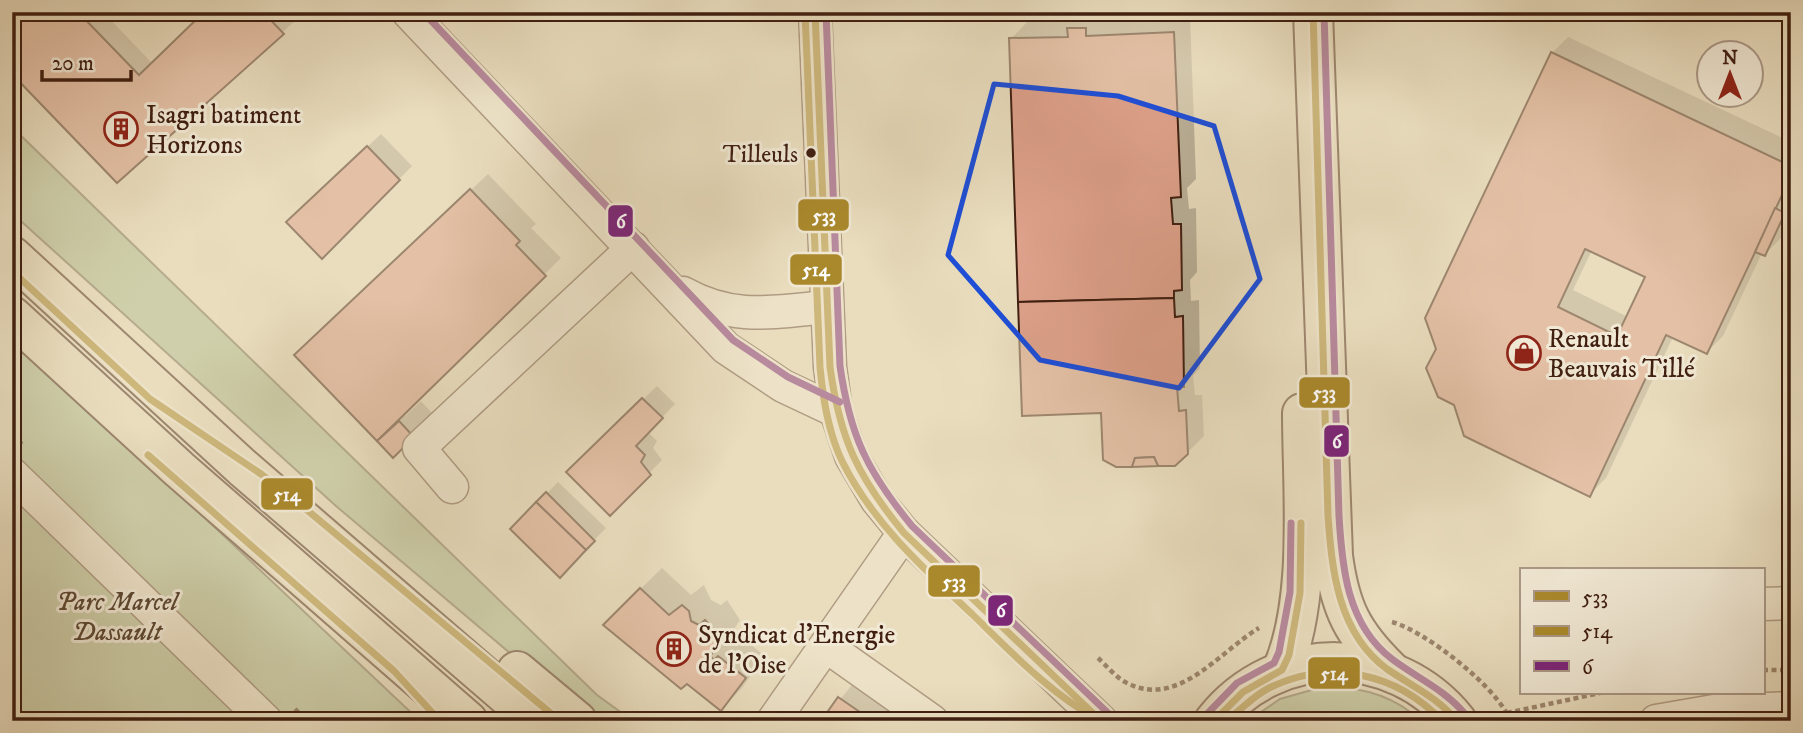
<svg xmlns="http://www.w3.org/2000/svg" width="1803" height="733" font-family="'IM FELL DW Pica',serif">
	<style>
		.green { fill: #b0c296; stroke: #787054; stroke-width: 2 }
		.shadow { fill: #0003; fill-rule: evenodd }
		.building { fill: #dea18b; stroke: #401f11; stroke-width: 2; fill-rule: evenodd }
		.lines { fill: none; stroke-linecap: round; stroke-linejoin: round }
		.minor-casing { stroke: #6a4e3c; stroke-width: 35 }
		.major-casing { stroke: #401f11; stroke-width: 42 }
		.path { stroke: #401f11; stroke-width: 4.5; stroke-dasharray: 5 3.5; stroke-linecap: butt }
		.minor { stroke: #f1e9d5; stroke-width: 32 }
		.major { stroke: #e9ddbe; stroke-width: 38 }
		.bus-1-casing { stroke: #f1e9d5; stroke-width: 12 }
		.bus-2-casing { stroke: #f1e9d5; stroke-width: 12 }
		.bus-3-casing { stroke: #f1e9d5; stroke-width: 12 }
		.bus-1 { stroke: #aa892c; stroke-width: 7 }
		.bus-2 { stroke: #aa892c; stroke-width: 7 }
		.bus-3 { stroke: #7c2679; stroke-width: 7 }
		.marked { fill: none; stroke: #1d4ed8; stroke-width: 5; stroke-linejoin: round }
		.bus-dot { fill: #401f11; stroke: #f1e9d5; stroke-width: 2.5 }
		.labels { text-anchor: middle; stroke-width: 6; stroke-linejoin: round; paint-order: stroke }
		.bus-label { font-size: 24px; fill: #401f11; stroke: #f1e9d5; text-anchor: end }
		.poi-label { font-size: 26px; fill: #401f11; stroke: #f1e9d5; text-anchor: start }
		.park-label { font-size: 26px; font-style: italic; fill: #5c4832; stroke: #f1e9d5 }
		.line-badge { stroke: #f1e9d5; stroke-width: 2.5 }
		.badge-label { font-size: 19px; text-anchor: middle; font-weight: bold; fill: #fff }
	</style>
	<rect width="100%" height="100%" fill="#e9ddbe"/>
	<filter id="stains"><feTurbulence type="fractalNoise" baseFrequency=".00286" numOctaves="4"/><feColorMatrix values="0 0 0 0 .2 0 0 0 0 .09 0 0 0 0 .02 0 0 0 .5 -.17"/></filter>
	<radialGradient id="worn" r=".72"><stop offset=".6" stop-color="#630" stop-opacity="0"/><stop offset="1" stop-color="#630" stop-opacity=".3"/></radialGradient>
	<g class="green">
		<polygon points="12,127 597,695 633,721 591,721 576,709 336,506 12,213"/>
		<polygon points="12,336 420,721 12,721"/>
		<path d="M1322 687C1359 686 1394 695 1421 721H1248L1280 699Z"/>
	</g>
	<g class="shadow">
		<polygon points="12,12 103,12 153,64 206,12 288,12 296,20 117,181"/>
		<polygon points="1086,12 1102,12 1102,20 1190,16 1196,179 1187,188 1189,209 1196,208 1197,272 1190,280 1191,301 1199,300 1200,368 1193,376 1195,395 1202,395 1204,436 1187,453 1103,412 1011,39 1027,22 1077,21"/>
		<path d="M1568 37 1791 142V191L1788 198 1791 196V223L1786 233 1765 254 1762 253 1723 336 1707 352 1673 337 1606 478 1590 494 1438 349 1552 53ZM1592 250 1648 276 1628 317 1573 290Z"/>
		<polygon points="381,134 412,166 322,257 301,209"/>
		<polygon points="488,174 536,224 531,228 561,258 403,414 405,416 421,401 434,415 393,455 296,355"/>
		<polygon points="657,386 675,404 648,432 657,441 653,448 662,460 610,514 568,472"/>
		<polygon points="558,482 606,528 560,575 512,529"/>
		<polygon points="662,568 691,595 704,585 711,600 721,605 727,600 740,620 730,635 736,640 740,636 765,656 742,688 721,709 605,624"/>
		<polygon points="855,681 913,721 823,721"/>
	</g>
	<g class="building">
		<polygon points="12,12 78,12 139,75 204,12 263,12 284,34 117,183 12,74"/>
		<polygon points="1067,28 1086,28 1086,36 1174,32 1181,197 1171,198 1173,224 1181,224 1182,290 1174,291 1174,298 1018,302 1009,38 1068,37"/>
		<path d="M1551 52 1791 166V176L1707 354 1666 335 1590 497 1464 436 1454 405 1438 397 1426 368 1436 349 1425 318ZM1585 249 1645 277 1617 336 1558 307Z"/>
		<polygon points="367,146 400,180 322,259 286,222"/>
		<polygon points="470,189 520,241 516,245 546,276 377,441 294,355"/>
		<polygon points="1775,208 1785,213 1765,256 1755,252"/>
		<polygon points="1174,298 1175,317 1183,316 1184,387 1177,387 1179,411 1186,410 1188,454 1175,466 1158,466 1154,457 1135,458 1132,467 1116,467 1103,460 1101,413 1022,416 1018,302"/>
		<polygon points="642,398 663,418 636,446 645,455 641,462 651,475 610,516 566,472"/>
		<polygon points="399,421 414,437 393,458 377,441"/>
		<polygon points="1154,457 1158,466 1132,467 1135,458"/>
		<polygon points="546,492 595,541 586,550 536,502"/>
		<polygon points="536,502 586,550 560,578 510,529"/>
		<polygon points="640,588 669,615 682,605 689,611 691,621 699,625 705,620 715,631 720,642 710,656 714,660 718,656 746,678 721,711 687,684 681,689 603,625"/>
		<polygon points="838,697 873,721 821,721"/>
	</g>
	<g class="lines">
		<g class="minor-casing">
			<g id="minor">
				<polyline points="408,12 726,348 783,386 836,411"/>
				<polyline points="815,12 830,367 836,411 851,456 877,500 904,533 1101,721"/>
				<path d="M683 293C733 321 773 312 827 307"/>
				<polyline points="12,474 266,721"/>
				<polyline points="452,487 419,448 633,248"/>
				<polyline points="1763,604 1791,603"/>
				<polyline points="826,646 932,721"/>
				<polyline points="773,721 904,533"/>
				<polyline points="1656,721 1714,711 1791,708"/>
			</g>
		</g>
		<g class="major-casing">
			<g id="major">
				<path d="M1313 12 1333 556C1340 608 1352 633 1390 670"/>
				<polyline points="12,256 243,468 536,721"/>
				<polyline points="12,316 179,469 468,721"/>
				<path d="M1282 670C1313 599 1302 491 1302 413"/>
				<polyline points="517,671 577,721"/>
				<path d="M1214 721C1276 642 1395 643 1457 721"/>
			</g>
		</g>
		<g class="path">
			<polyline points="12,435 23,445"/>
			<path d="M1392 622C1425 631 1499 688 1510 721"/>
			<path d="M1098 658C1107 666 1116 678 1127 683 1178 709 1219 652 1259 628"/>
			<polyline points="1763,670 1791,670"/>
			<polyline points="295,709 307,721"/>
			<polyline points="1507,713 1600,693"/>
		</g>
		<use href="#minor" class="minor"/>
		<use href="#major" class="major"/>
		<g class="bus-1-casing">
			<g id="bus-1">
				<path d="M815 12 830 367C840 440 858 477 904 533L1101 721"/>
				<path d="M1313 12 1328 516C1332 571 1338 633 1387 669 1412 686 1437 697 1457 721"/>
				<polyline points="1214,721 1243,692 1282,670 1289,655 1300,593 1301,523"/>
			</g>
		</g>
		<g class="bus-2-casing">
			<g id="bus-2">
				<path d="M805 12 820 367C823 399 828 432 842 461 872 522 924 569 973 615 1013 654 1051 694 1100 721"/>
				<polyline points="12,271 150,399 261,474 301,505 560,721"/>
				<polyline points="148,455 394,671 440,721"/>
				<path d="M1226 721C1241 710 1253 696 1269 688 1329 658 1397 673 1442 721"/>
			</g>
		</g>
		<g class="bus-3-casing">
			<g id="bus-3">
				<polyline points="423,12 733,340 788,377 840,402"/>
				<path d="M826 12 840 366C850 436 867 471 912 526L1108 713"/>
				<path d="M1324 12 1339 516C1342 567 1347 625 1392 659 1417 678 1444 689 1465 714"/>
				<polyline points="1207,714 1237,683 1274,663 1279,652 1290,592 1291,523"/>
			</g>
		</g>
		<use href="#bus-1" class="bus-1"/>
		<use href="#bus-2" class="bus-2"/>
		<use href="#bus-3" class="bus-3"/>
	</g>
	<path d="M0 0H1803V733H0ZM994 84 1118 96 1214 126 1260 279 1179 388 1040 360 948 255Z" fill="#e9ddbe" fill-opacity=".55" fill-rule="evenodd"/>
	<path class="marked" d="M994 84 1118 96 1214 126 1260 279 1179 388 1040 360 948 255Z"/>
	<defs>
		<g id="building-ring" transform="scale(1.75)"><circle r="9.5" fill="#f1e9d5" stroke="#8f2418" stroke-width="1.5"/><path d="M-4-6H4V6H1V3H-1V6H-4ZM-2.5-4.3h1.7v1.8h-1.7ZM.8-4.3h1.7v1.8H.8ZM-2.5-1h1.7V.8h-1.7ZM.8-1h1.7V.8H.8Z" fill="#8f2418"/></g>
		<g id="shop-ring" transform="scale(1.75)"><circle r="9.5" fill="#f1e9d5" stroke="#8f2418" stroke-width="1.5"/><path d="M-5-2.5h2.3a2.7 3.5 0 0 1 5.4 0H5L5.5 6h-11ZM-1.5-2.5h3a1.5 2.3 0 0 0-3 0Z" fill="#8f2418"/></g>
	</defs>
	<g fill-rule="evenodd">
		<use href="#building-ring" x="121" y="129"/>
		<use href="#shop-ring" x="1524" y="353"/>
		<use href="#building-ring" x="674" y="649"/>
	</g>
	<circle class="bus-dot" cx="811" cy="153" r="6"/>
	<g class="labels">
		<g class="bus-label">
			<text x="798" y="162">Tilleuls</text>
		</g>
		<g class="poi-label">
			<text x="146" y="123">Isagri batiment<tspan x="146" dy="30">Horizons</tspan></text>
			<text x="1548" y="347">Renault<tspan x="1548" dy="30">Beauvais Tillé</tspan></text>
			<text x="698" y="643">Syndicat d'Energie<tspan x="698" dy="30">de l'Oise</tspan></text>
		</g>
		<g class="park-label">
			<text x="117" y="610">Parc Marcel<tspan x="117" dy="30">Dassault</tspan></text>
		</g>
	</g>
	<g class="line-badge">
		<rect x="797" y="198" width="53" height="34" rx="7" fill="#aa892c"/>
		<rect x="607" y="204" width="27" height="34" rx="7" fill="#7c2679"/>
		<rect x="789" y="253" width="54" height="33" rx="7" fill="#aa892c"/>
		<rect x="1298" y="376" width="53" height="33" rx="7" fill="#aa892c"/>
		<rect x="1323" y="424" width="27" height="34" rx="7" fill="#7c2679"/>
		<rect x="260" y="477" width="54" height="34" rx="7" fill="#aa892c"/>
		<rect x="927" y="564" width="54" height="34" rx="7" fill="#aa892c"/>
		<rect x="987" y="594" width="27" height="33" rx="7" fill="#7c2679"/>
		<rect x="1307" y="656" width="54" height="34" rx="7" fill="#aa892c"/>
	</g>
	<g class="badge-label">
		<text x="824" y="222">533</text>
		<text x="621" y="228">6</text>
		<text x="816" y="276">514</text>
		<text x="1324" y="399">533</text>
		<text x="1337" y="448">6</text>
		<text x="287" y="501">514</text>
		<text x="954" y="588">533</text>
		<text x="1001" y="617">6</text>
		<text x="1334" y="680">514</text>
	</g>
	<rect width="1803" height="733" fill="none" stroke="#e9ddbe" stroke-width="42"/>
	<rect x="14" y="14" width="1775" height="705" fill="none" stroke="#401f11" stroke-width="3.5"/>
	<rect x="21" y="21" width="1761" height="691" fill="none" stroke="#401f11" stroke-width="2"/>
	<rect x="1520" y="568" width="245" height="126" fill="#f1e9d5" stroke="#aa9887" stroke-width="2"/>
	<rect x="1534" y="591" width="35" height="10" fill="#aa892c" stroke="#aa9887" stroke-width="2"/>
	<text x="1582" y="604" font-size="21" fill="#401f11">533</text>
	<rect x="1534" y="626" width="35" height="10" fill="#aa892c" stroke="#aa9887" stroke-width="2"/>
	<text x="1582" y="638" font-size="21" fill="#401f11">514</text>
	<rect x="1534" y="661" width="35" height="10" fill="#7c2679" stroke="#aa9887" stroke-width="2"/>
	<text x="1582" y="674" font-size="21" fill="#401f11">6</text>
	<g transform="translate(1730 74)"><circle r="33" fill="#f1e9d5" stroke="#aa9887" stroke-width="2"/>
	<path d="M0-5L12 26L0 18L-12 26Z" fill="#8f2418"/>
	<text y="-10" font-size="19" font-weight="bold" text-anchor="middle" fill="#401f11">N</text>
	</g>
	<path d="M42 70v10h89v-10" fill="none" stroke="#401f11" stroke-width="3.5"/>
	<text x="52" y="70" font-size="21" fill="#401f11" stroke="#f1e9d5" stroke-width="5" paint-order="stroke">20 m</text>
	<rect width="100%" height="100%" filter="url(#stains)"/>
	<rect width="100%" height="100%" fill="url(#worn)"/>
</svg>
